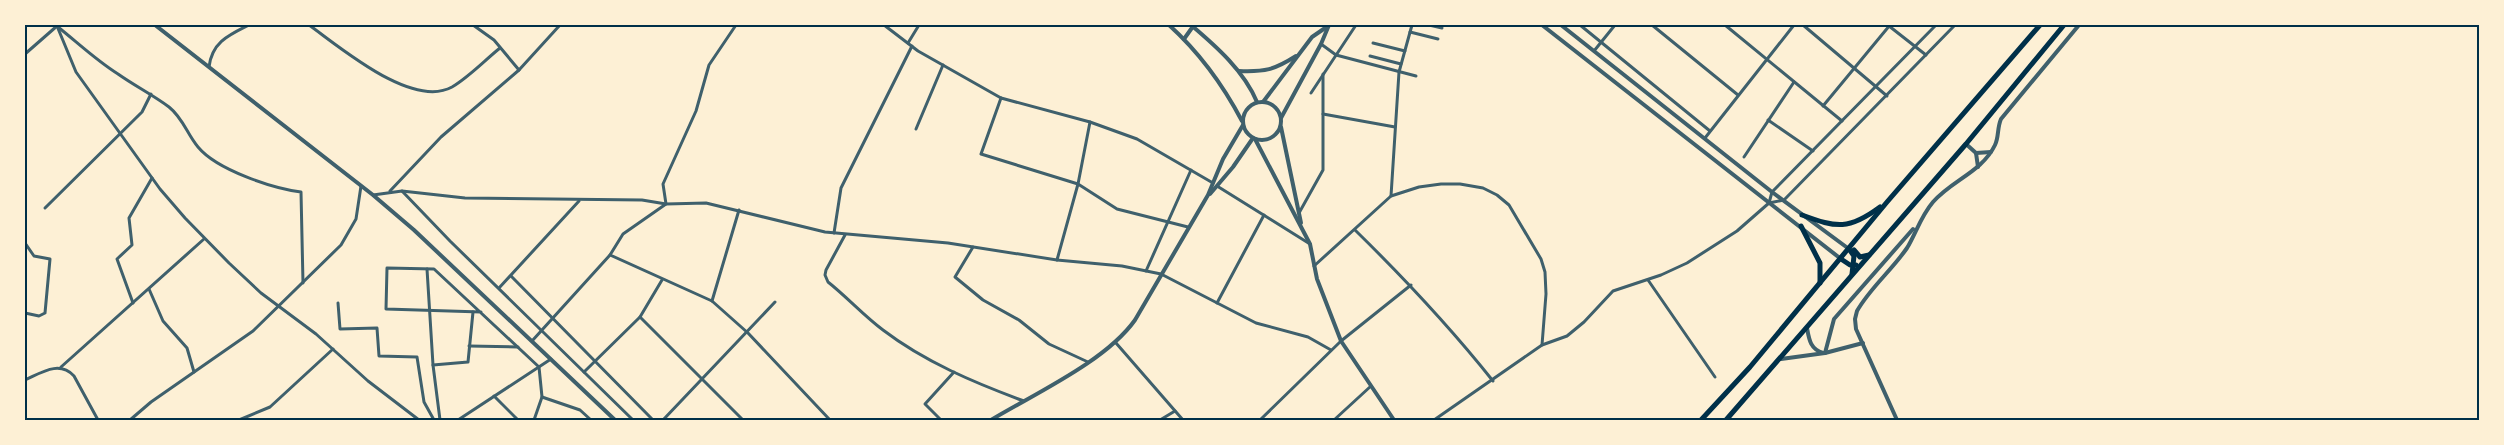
<svg xmlns="http://www.w3.org/2000/svg" width="2504" height="445" font-family="'Golos Text',sans-serif">
	<style>
		.lines { fill: none; stroke-linecap: round; stroke-linejoin: round }
		.minor { stroke: #3f606c; stroke-width: 3 }
		.tertiary { stroke: #3f606c; stroke-width: 4 }
		.trunk { stroke: #003049; stroke-width: 5 }
		.neatline { fill: none; stroke: #003049; stroke-width: 2 }
	</style>
	<rect width="100%" height="100%" fill="#fdf0d5"/>
	<g class="lines">
		<g class="minor">
			<path d="M309 25C340 47 412 109 452 87 469 77 485 60 500 48"/>
			<polyline points="473,25 494,40 519,70"/>
			<polyline points="884,25 918,51 1001,98 1090,122 1137,139 1213,183"/>
			<polyline points="1429,25 1442,28"/>
			<polyline points="1580,25 1710,131"/>
			<polyline points="1652,25 1738,95"/>
			<polyline points="1725,25 1842,121"/>
			<polyline points="1803,25 1887,96"/>
			<polyline points="57,26 76,72 160,189 185,218 229,263 261,293 316,334 368,381 419,420"/>
			<polyline points="1889,26 1926,55"/>
			<path d="M58 27C78 43 97 61 118 74 135 86 153 95 169 107 183 118 187 134 198 147 217 170 272 188 301 192L303 283"/>
			<polyline points="1410,32 1438,39"/>
			<polyline points="908,43 919,25"/>
			<polyline points="1373,43 1405,51"/>
			<polyline points="1321,44 1336,55 1416,76"/>
			<polyline points="1594,51 1615,25"/>
			<polyline points="25,54 57,26"/>
			<polyline points="1370,56 1401,64"/>
			<path d="M209 67C212 42 229 35 249 25"/>
			<polyline points="1311,93 1356,25"/>
			<polyline points="1001,98 981,154 1078,184 1117,209 1188,227"/>
			<polyline points="1823,106 1890,25"/>
			<polyline points="1323,114 1395,127"/>
			<polyline points="1768,120 1813,151"/>
			<polyline points="916,129 943,65"/>
			<polyline points="1705,138 1794,25"/>
			<polyline points="1744,157 1794,82"/>
			<polyline points="1217,186 1310,244"/>
			<polyline points="390,191 441,137 519,70 560,25"/>
			<polyline points="402,191 450,241 633,420"/>
			<polyline points="373,195 402,191 465,198 642,200 666,204 706,203 825,232 948,243 1057,260 1122,266 1161,274 1256,323 1308,337 1331,350"/>
			<polyline points="1391,196 1399,72 1412,25"/>
			<polyline points="1769,203 1784,200 1955,25"/>
			<polyline points="45,208 142,112 151,94"/>
			<polyline points="1299,213 1323,170 1323,74"/>
			<path d="M1355 230C1404 278 1450 327 1493 381"/>
			<polyline points="834,233 841,188 912,46"/>
			<path d="M845 235 826 270 825 275 828 282C847 297 864 316 883 330 925 362 975 383 1024 401"/>
			<polyline points="25,243 34,256 50,259 45,313 39,316 25,313"/>
			<polyline points="973,247 955,277 983,300 1019,320 1049,344 1088,362"/>
			<polyline points="610,255 712,301 748,333 830,420"/>
			<polyline points="1057,260 1078,184 1090,122"/>
			<polyline points="1314,266 1391,196 1419,187 1441,184 1460,184 1483,188 1497,195 1509,205 1541,259 1545,272 1546,294 1542,345"/>
			<polyline points="427,269 433,365 440,420"/>
			<polyline points="1146,271 1191,170"/>
			<polyline points="511,276 653,420"/>
			<polyline points="1648,280 1715,377"/>
			<polyline points="499,288 579,201"/>
			<polyline points="149,289 163,321 187,348 194,372"/>
			<polyline points="712,301 739,210"/>
			<polyline points="133,303 117,259 132,245 129,218 152,178"/>
			<polyline points="338,303 340,329 377,328 379,356 417,357 424,402 434,420"/>
			<polyline points="1217,303 1264,215"/>
			<polyline points="481,312 386,309 387,268 434,269 539,367 542,397 534,420"/>
			<polyline points="640,317 662,280"/>
			<polyline points="532,341 610,255 623,234 666,204 663,184 696,111 709,65 736,25"/>
			<polyline points="1116,343 1183,420"/>
			<polyline points="469,346 518,347"/>
			<polyline points="433,365 468,362 473,312"/>
			<polyline points="61,367 204,239"/>
			<polyline points="584,372 640,317 743,420"/>
			<path d="M25 380C41 373 59 360 74 376L98 420"/>
			<polyline points="494,396 518,420"/>
			<polyline points="542,397 580,410 591,420"/>
			<polyline points="130,420 151,402 253,331 341,245 356,219 361,186"/>
			<polyline points="239,420 270,407 333,349"/>
			<polyline points="458,420 551,359"/>
			<polyline points="663,420 775,302"/>
			<polyline points="941,420 925,404 954,372"/>
			<polyline points="1160,420 1175,411"/>
			<polyline points="1260,420 1341,341 1411,285"/>
			<polyline points="1334,420 1371,386"/>
			<polyline points="1434,420 1542,345 1567,336 1584,322 1613,291 1661,275 1687,263 1737,231 1769,203 1772,192 1936,25"/>
		</g>
		<g class="tertiary">
			<polyline points="155,25 373,195 414,230 615,420"/>
			<path d="M1169 25C1200 53 1223 85 1242 121"/>
			<path d="M1191 25C1217 47 1244 71 1257 102"/>
			<polyline points="1542,25 1841,259"/>
			<polyline points="1561,25 1772,192 1849,249"/>
			<polyline points="1184,39 1194,25"/>
			<path d="M1239 71C1265 72 1274 70 1296 56"/>
			<circle cx="1262" cy="121" r="19"/>
			<polyline points="1263,102 1312,37 1328,26"/>
			<polyline points="1281,118 1321,44 1329,25"/>
			<polyline points="1281,127 1301,223"/>
			<polyline points="1255,139 1310,244 1317,279 1341,341 1394,420"/>
			<polyline points="1966,144 1976,153 1978,167"/>
			<polyline points="1976,153 1991,152"/>
			<polyline points="1210,194 1233,167 1253,138"/>
			<path d="M1807 328C1809 339 1810 349 1823 353"/>
			<polyline points="1825,353 1834,319 1913,229"/>
			<polyline points="1781,359 1825,353 1863,343"/>
			<path d="M991 420C1036 393 1106 361 1135 320L1208 195 1223 159 1243 125"/>
			<path d="M1897 420 1856 329 1855 319 1857 311C1870 288 1892 270 1907 248 1916 233 1921 216 1933 202 1952 180 1982 172 1995 145 1999 137 1997 128 2001 119L2079 25"/>
		</g>
		<g class="trunk">
			<path d="M1802 215C1837 228 1849 230 1880 207"/>
			<polyline points="1801,226 1820,263 1820,283"/>
			<polyline points="1849,249 1854,256 1852,274"/>
			<polyline points="1854,250 1860,257 1869,255"/>
			<polyline points="1841,259 1850,265 1856,265"/>
			<polyline points="1701,420 1750,367 1887,202 2040,25"/>
			<polyline points="1726,420 1966,144 2064,25"/>
		</g>
	</g>
	<rect width="2504" height="445" fill="none" stroke="#fdf0d5" stroke-width="52"/>
	<rect x="26" y="26" width="2452" height="393" class="neatline"/>
</svg>
